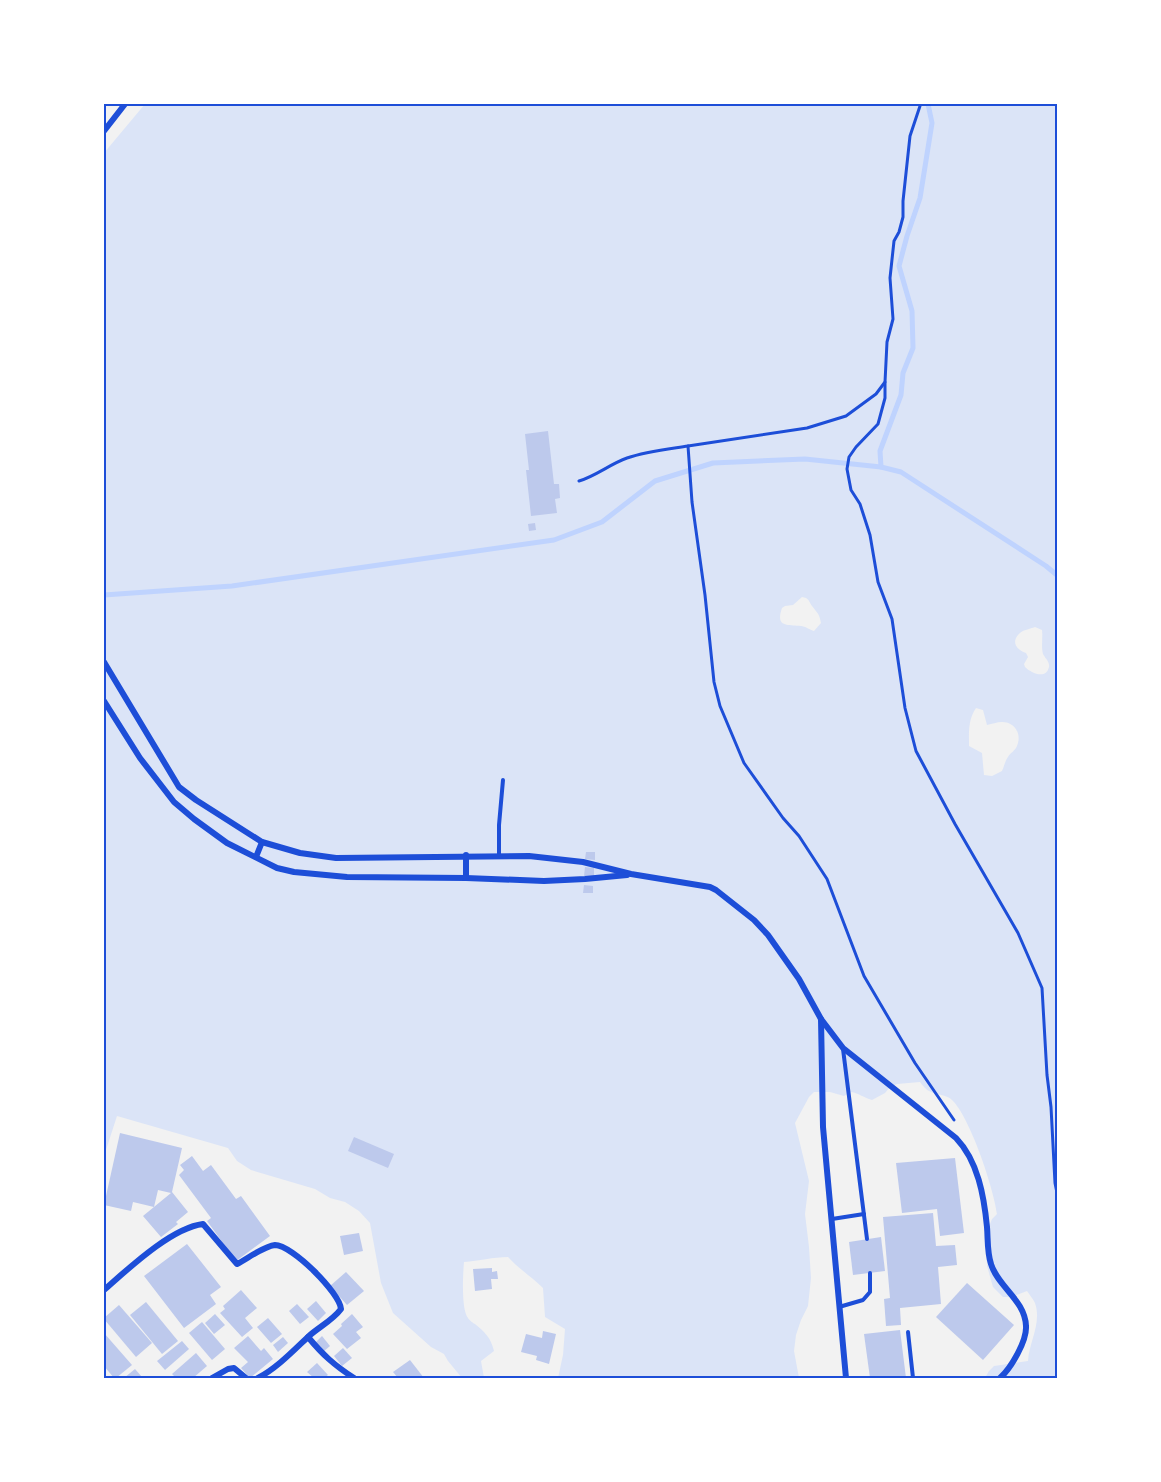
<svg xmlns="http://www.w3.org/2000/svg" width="1161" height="1482" font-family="'PT Serif',serif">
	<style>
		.green { fill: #dbe4f7; fill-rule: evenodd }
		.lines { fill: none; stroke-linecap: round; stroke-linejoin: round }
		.stream { stroke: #bfd3fe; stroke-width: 5 }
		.building { fill: #bdc9ec }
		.path { stroke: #1d4ed8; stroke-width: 3 }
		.service { stroke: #1d4ed8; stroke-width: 4 }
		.minor { stroke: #1d4ed8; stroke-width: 6 }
		.neatline { fill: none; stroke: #1d4ed8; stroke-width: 2 }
	</style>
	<rect width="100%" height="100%" fill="#f2f2f2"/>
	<path class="green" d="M145 104H1057V1378H985L989 1371 994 1366 1028 1361C1029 1342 1042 1323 1035 1303 1033 1299 1029 1294 1027 1291L1011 1297H1003L993 1287 987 1266 986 1234 992 1219 997 1214C994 1189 970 1117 952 1100 947 1095 938 1095 931 1092 926 1090 923 1086 920 1082L897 1084 890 1087 885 1093 872 1100C864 1098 859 1093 851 1092L844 1096 830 1092H814L809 1097 795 1123 809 1181 805 1214 809 1247 811 1278 808 1306 801 1320 796 1335 794 1351 799 1378H558L563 1355 565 1329 545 1317 543 1288C532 1277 519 1269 508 1257 493 1257 479 1261 464 1262 463 1274 461 1309 468 1318 468 1319 474 1324 475 1324 485 1332 491 1338 494 1351L481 1361 484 1378H462L448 1361 444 1354 431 1347 393 1313 381 1283 370 1223 359 1211 345 1202 330 1198 315 1189 251 1170 237 1161 228 1148 117 1116 104 1156V153ZM802 597C809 598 808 600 812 606 818 614 819 613 821 623L814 631C810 630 805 626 801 626 788 624 775 628 782 608L785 606 793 605ZM1035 627 1042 630C1043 637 1041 647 1043 654 1045 658 1050 662 1049 667 1046 680 1031 673 1025 667L1024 664 1028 657 1026 653C1017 650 1010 642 1020 633 1023 630 1030 629 1035 627ZM976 708 983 710 987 725C992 724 997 722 1002 722 1015 722 1022 734 1017 746 1015 751 1010 753 1008 757 1005 761 1004 767 1002 771L992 776 984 775 982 753 969 746C969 732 968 720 976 708Z"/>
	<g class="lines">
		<g class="stream">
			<polyline points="881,467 880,451 901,395 903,373 913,348 912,311 899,266 907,236 920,198 932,123 928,104"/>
			<polyline points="104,595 232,586 554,540 602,522 655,481 713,463 805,459 881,467 901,472 1046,566 1058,576"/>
		</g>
	</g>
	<g class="building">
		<polygon points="548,431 554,484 559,484 560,498 555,499 557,513 531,516 526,470 529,470 525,434"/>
		<polygon points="535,523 536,530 529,531 528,524"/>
		<polygon points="586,852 595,852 595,860 585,859"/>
		<polygon points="585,867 594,868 594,877 584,876"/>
		<polygon points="584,885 593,886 593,893 583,893"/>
		<polygon points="120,1133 182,1148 172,1192 188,1212 176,1222 178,1224 161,1237 143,1216 171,1193 158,1190 154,1207 133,1202 131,1211 104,1205"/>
		<polygon points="354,1137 394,1154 388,1168 348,1151"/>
		<polygon points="192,1156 203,1171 211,1165 236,1199 241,1196 270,1236 236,1261 207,1221 211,1218 179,1175 184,1170 180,1165"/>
		<polygon points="955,1158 964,1233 940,1236 937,1209 902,1213 896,1163"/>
		<polygon points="933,1213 936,1246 955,1245 957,1265 938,1267 941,1304 900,1308 901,1325 886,1326 884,1299 890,1298 883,1217"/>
		<polygon points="359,1233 363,1251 344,1255 340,1236"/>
		<polygon points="881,1237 885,1271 853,1275 849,1242"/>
		<polygon points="187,1244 221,1287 210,1295 216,1304 184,1328 144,1276"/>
		<polygon points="492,1268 492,1272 497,1271 498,1279 491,1279 492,1289 475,1291 473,1269"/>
		<polygon points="346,1272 364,1291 347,1305 330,1286"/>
		<polygon points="967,1283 1014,1325 983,1360 936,1317"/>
		<polygon points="241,1290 257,1308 245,1318 253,1328 242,1337 220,1313 225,1309 223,1306"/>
		<polygon points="316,1301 326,1313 318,1321 307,1309"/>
		<polygon points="146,1302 178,1341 162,1354 130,1315"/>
		<polygon points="297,1304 309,1317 300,1324 289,1311"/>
		<polygon points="119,1305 152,1343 136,1357 104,1319 104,1318"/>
		<polygon points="215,1314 225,1325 214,1334 205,1323"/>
		<polygon points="352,1314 363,1327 356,1332 361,1338 347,1349 333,1334 342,1326 341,1324"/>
		<polygon points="268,1318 282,1334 271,1343 257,1327"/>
		<polygon points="202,1322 225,1349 212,1360 189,1333"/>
		<polygon points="900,1330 906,1378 870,1378 864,1334"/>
		<polygon points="543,1331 556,1334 549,1364 536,1360 537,1356 521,1352 526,1334 542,1338"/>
		<polygon points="104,1333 132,1365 116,1378 114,1378 104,1366"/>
		<polygon points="248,1336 261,1351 264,1348 273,1359 250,1378 241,1368 248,1362 234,1348"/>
		<polygon points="322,1336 330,1346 323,1352 315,1343"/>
		<polygon points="283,1337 288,1343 278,1352 273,1345"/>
		<polygon points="182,1341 189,1349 165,1370 157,1361"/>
		<polygon points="343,1348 352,1358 342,1366 334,1356"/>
		<polygon points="196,1353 207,1366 193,1378 176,1378 172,1374"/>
		<polygon points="410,1360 424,1378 398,1378 393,1372"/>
		<polygon points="317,1363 328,1375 324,1378 314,1378 307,1372"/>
		<polygon points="135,1369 142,1377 140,1378 124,1378"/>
	</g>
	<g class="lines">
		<g class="path">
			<polyline points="885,382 885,398 878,424 856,447 849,457 847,469 851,490 860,504 870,535 878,582 892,619 905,708 916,751 955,824 1018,933 1042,988 1047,1075 1051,1107 1055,1183 1058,1198"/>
			<polyline points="688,446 807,428 846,416 876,394 885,382 887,342 893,319 890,278 894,241 899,232 903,217 903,201 910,136 920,106 920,104"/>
			<path d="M579 481C596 476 610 464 627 458 646 451 668 449 688 446L692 502 705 595 714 682 720 706 744 763 783 818 799 836 827 879 864 976 915 1063 954 1120"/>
		</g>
		<g class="service">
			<polyline points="499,855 499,825 503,780"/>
			<polyline points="843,1049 867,1239"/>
			<polyline points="832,1219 864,1214"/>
			<polyline points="839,1307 863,1300 870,1292 870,1273"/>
			<polyline points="908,1332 913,1378"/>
		</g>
		<g class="minor">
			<polyline points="104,131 125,104"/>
			<polyline points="104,662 179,787 196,800 262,842 300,853 336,858 529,856 583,862 631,874 710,887 716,890 754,920 768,935 799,979 821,1019 823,1127 846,1378"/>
			<polyline points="104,701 140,758 174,802 194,819 227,843 277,868 294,872 347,877 466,878 544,881 585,879 627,875"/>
			<polyline points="466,855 466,878"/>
			<polyline points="256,857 262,842"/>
			<path d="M821 1019 843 1048 956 1138C978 1161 984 1196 987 1227 988 1239 987 1252 991 1264 998 1287 1025 1300 1026 1326 1027 1341 1011 1368 1000 1378"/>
			<path d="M104 1290C128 1269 171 1228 203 1224L237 1264C247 1259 264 1246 275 1245 292 1245 340 1293 341 1309 333 1320 319 1327 309 1336 293 1351 277 1368 258 1378"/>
			<path d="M308 1337C323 1355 334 1365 354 1378"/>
			<polyline points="212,1378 228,1369 234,1368 246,1378"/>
		</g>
	</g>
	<rect width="1161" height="1482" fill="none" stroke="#ffffff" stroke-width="210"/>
	<rect x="105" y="105" width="951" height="1272" class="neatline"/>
</svg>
